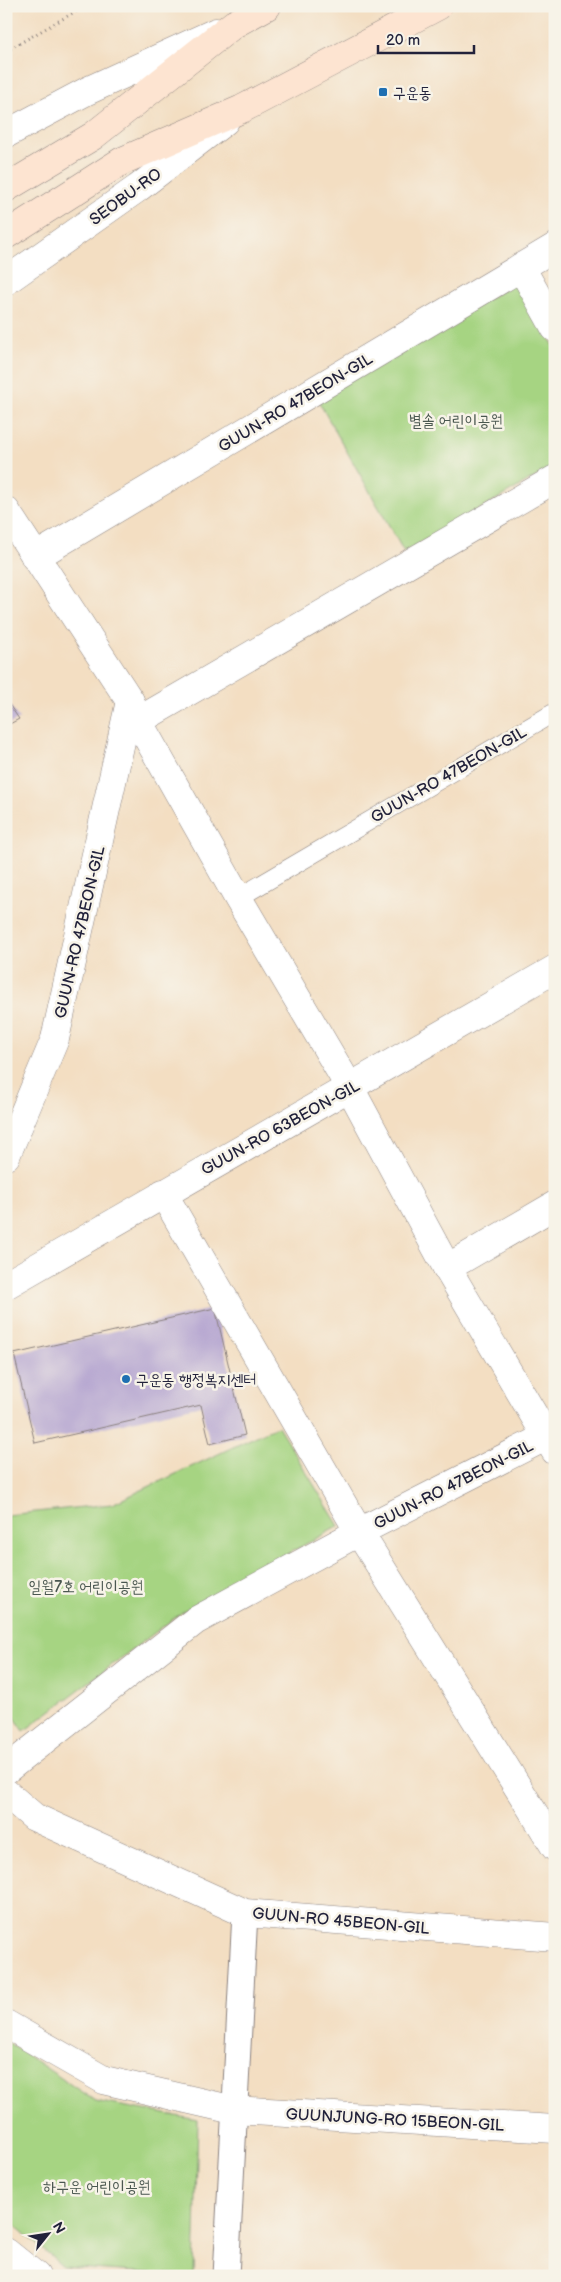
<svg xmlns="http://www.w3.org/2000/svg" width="561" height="2282" font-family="'Balsamiq Sans','Poor Story',sans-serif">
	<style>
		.green { fill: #a6d482; stroke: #647b5e }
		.building { fill: #b7a8d1 }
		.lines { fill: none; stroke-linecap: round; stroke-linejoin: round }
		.service-casing { stroke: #8a807e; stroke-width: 19 }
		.pedestrian-casing { stroke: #8a807e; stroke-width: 27 }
		.minor-casing { stroke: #8a807e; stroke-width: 29 }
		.tertiary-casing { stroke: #8a807e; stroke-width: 29 }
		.secondary-casing { stroke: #8a807e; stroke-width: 29 }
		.path { stroke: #8a807e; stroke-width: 3; stroke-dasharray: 1 4; stroke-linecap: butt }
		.service { stroke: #fff; stroke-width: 18 }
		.pedestrian { stroke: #fff; stroke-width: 25 }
		.minor { stroke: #fff; stroke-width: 28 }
		.tertiary { stroke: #fff; stroke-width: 28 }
		.secondary { stroke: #fde4d1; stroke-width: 28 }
		.poi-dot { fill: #1f6fb2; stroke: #f7f3e8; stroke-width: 2 }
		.labels { text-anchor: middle; stroke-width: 5; stroke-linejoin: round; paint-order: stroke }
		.poi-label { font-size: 16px; fill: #22223b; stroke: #f7f3e8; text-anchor: start }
		.street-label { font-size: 16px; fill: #22223b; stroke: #f7f3e8 }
		.park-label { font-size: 16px; fill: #4a5750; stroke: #f7f3e8 }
	</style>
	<rect width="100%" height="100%" fill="#f7f3e8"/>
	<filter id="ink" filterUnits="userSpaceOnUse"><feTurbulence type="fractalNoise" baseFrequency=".02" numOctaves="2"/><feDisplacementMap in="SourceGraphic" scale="10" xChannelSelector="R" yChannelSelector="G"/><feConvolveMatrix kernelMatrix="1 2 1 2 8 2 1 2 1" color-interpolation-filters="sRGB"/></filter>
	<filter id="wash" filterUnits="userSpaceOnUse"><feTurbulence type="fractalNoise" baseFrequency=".0096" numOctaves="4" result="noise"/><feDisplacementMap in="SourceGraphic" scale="20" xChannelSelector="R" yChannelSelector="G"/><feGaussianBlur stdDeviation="1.12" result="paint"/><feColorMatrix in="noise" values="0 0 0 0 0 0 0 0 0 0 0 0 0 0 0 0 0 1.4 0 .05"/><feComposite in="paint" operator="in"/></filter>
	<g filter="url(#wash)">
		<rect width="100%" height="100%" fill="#f3dec2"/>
		<g class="green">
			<polygon points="517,282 555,348 555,466 404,552 316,397"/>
			<polygon points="278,1426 339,1526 185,1610 24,1731 6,1705 7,1515 112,1504"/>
			<polygon points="6,2041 95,2101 198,2120 194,2276 63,2267 6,2218"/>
		</g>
		<g id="blocks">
			<g class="building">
				<polygon points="6,700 19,719 6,726"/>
				<polygon points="215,1308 245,1435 210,1444 201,1405 35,1443 14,1354"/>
			</g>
		</g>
	</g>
	<g filter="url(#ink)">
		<use href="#blocks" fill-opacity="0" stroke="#8a807e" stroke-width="1"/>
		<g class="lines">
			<g class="service-casing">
				<polyline id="service" points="238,898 555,712"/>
			</g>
			<g class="pedestrian-casing">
				<polyline id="pedestrian" points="226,2276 245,1913"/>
			</g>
			<g class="minor-casing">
				<g id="minor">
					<polyline points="521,267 555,328"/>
					<polyline points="6,511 130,701 138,721 238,898 350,1088 447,1268 555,1451"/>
					<polyline points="35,557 555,247"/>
					<polyline points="138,721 555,479"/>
					<polyline points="6,1156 55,1039 130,701"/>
					<polyline points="163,1193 359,1532 555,1847"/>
					<polyline points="447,1268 555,1205"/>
					<polyline points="6,1285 555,969"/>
					<polyline points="6,1770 195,1621 359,1532 555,1432"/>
					<polyline points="6,1793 34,1817 245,1913 555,1937"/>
					<polyline points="6,2024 104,2080 234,2110 555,2129"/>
					<polyline points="6,2252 36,2276"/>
				</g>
			</g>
			<g class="tertiary-casing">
				<g id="tertiary">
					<polyline points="6,134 87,91 216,32"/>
					<polyline points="6,281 138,188 225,121"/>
				</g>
			</g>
			<g class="secondary-casing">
				<g id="secondary">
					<polyline points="6,188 93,136 234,24 267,6"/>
					<polyline points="6,235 122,161 242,109 438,6"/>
				</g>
			</g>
			<g class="path">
				<polyline points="80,9 86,6"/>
				<polyline points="6,51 80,9 80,6"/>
			</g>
			<use href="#service" class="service"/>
			<use href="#pedestrian" class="pedestrian"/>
			<use href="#minor" class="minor"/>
			<use href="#tertiary" class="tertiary"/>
			<use href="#secondary" class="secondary"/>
		</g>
	</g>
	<g class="poi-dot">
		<rect x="378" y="87" width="10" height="10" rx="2.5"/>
		<circle cx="126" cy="1379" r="5"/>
	</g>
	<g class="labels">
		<g class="poi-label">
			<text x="393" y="98">구운동</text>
			<text x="136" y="1385">구운동 행정복지센터</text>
		</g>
		<g class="street-label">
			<text transform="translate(125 196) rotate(-36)" y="6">SEOBU-RO</text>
			<text transform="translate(295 402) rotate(-31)" y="6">GUUN-RO 47BEON-GIL</text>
			<text transform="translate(448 774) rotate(-30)" y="6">GUUN-RO 47BEON-GIL</text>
			<text transform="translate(79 932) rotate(-77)" y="6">GUUN-RO 47BEON-GIL</text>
			<text transform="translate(280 1127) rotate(-29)" y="6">GUUN-RO 63BEON-GIL</text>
			<text transform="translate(453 1484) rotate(-27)" y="6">GUUN-RO 47BEON-GIL</text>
			<text transform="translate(341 1920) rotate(5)" y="6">GUUN-RO 45BEON-GIL</text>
			<text transform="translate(395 2119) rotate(3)" y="6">GUUNJUNG-RO 15BEON-GIL</text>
		</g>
		<g class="park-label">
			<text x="456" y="426">별솔 어린이공원</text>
			<text x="86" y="1592">일월7호 어린이공원</text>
			<text x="97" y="2192">하구운 어린이공원</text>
		</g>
	</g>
	<rect width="561" height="2282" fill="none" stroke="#f7f3e8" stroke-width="25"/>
	<g transform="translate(48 2234) rotate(60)" stroke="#f7f3e8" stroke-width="4" paint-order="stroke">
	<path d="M0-4L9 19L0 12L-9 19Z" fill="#22223b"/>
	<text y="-8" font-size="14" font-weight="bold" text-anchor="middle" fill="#22223b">N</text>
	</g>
	<path d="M378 45v8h96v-8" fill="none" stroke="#22223b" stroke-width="2.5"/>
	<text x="386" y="45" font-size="15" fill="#22223b" stroke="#f7f3e8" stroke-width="4" paint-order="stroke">20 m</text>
</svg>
